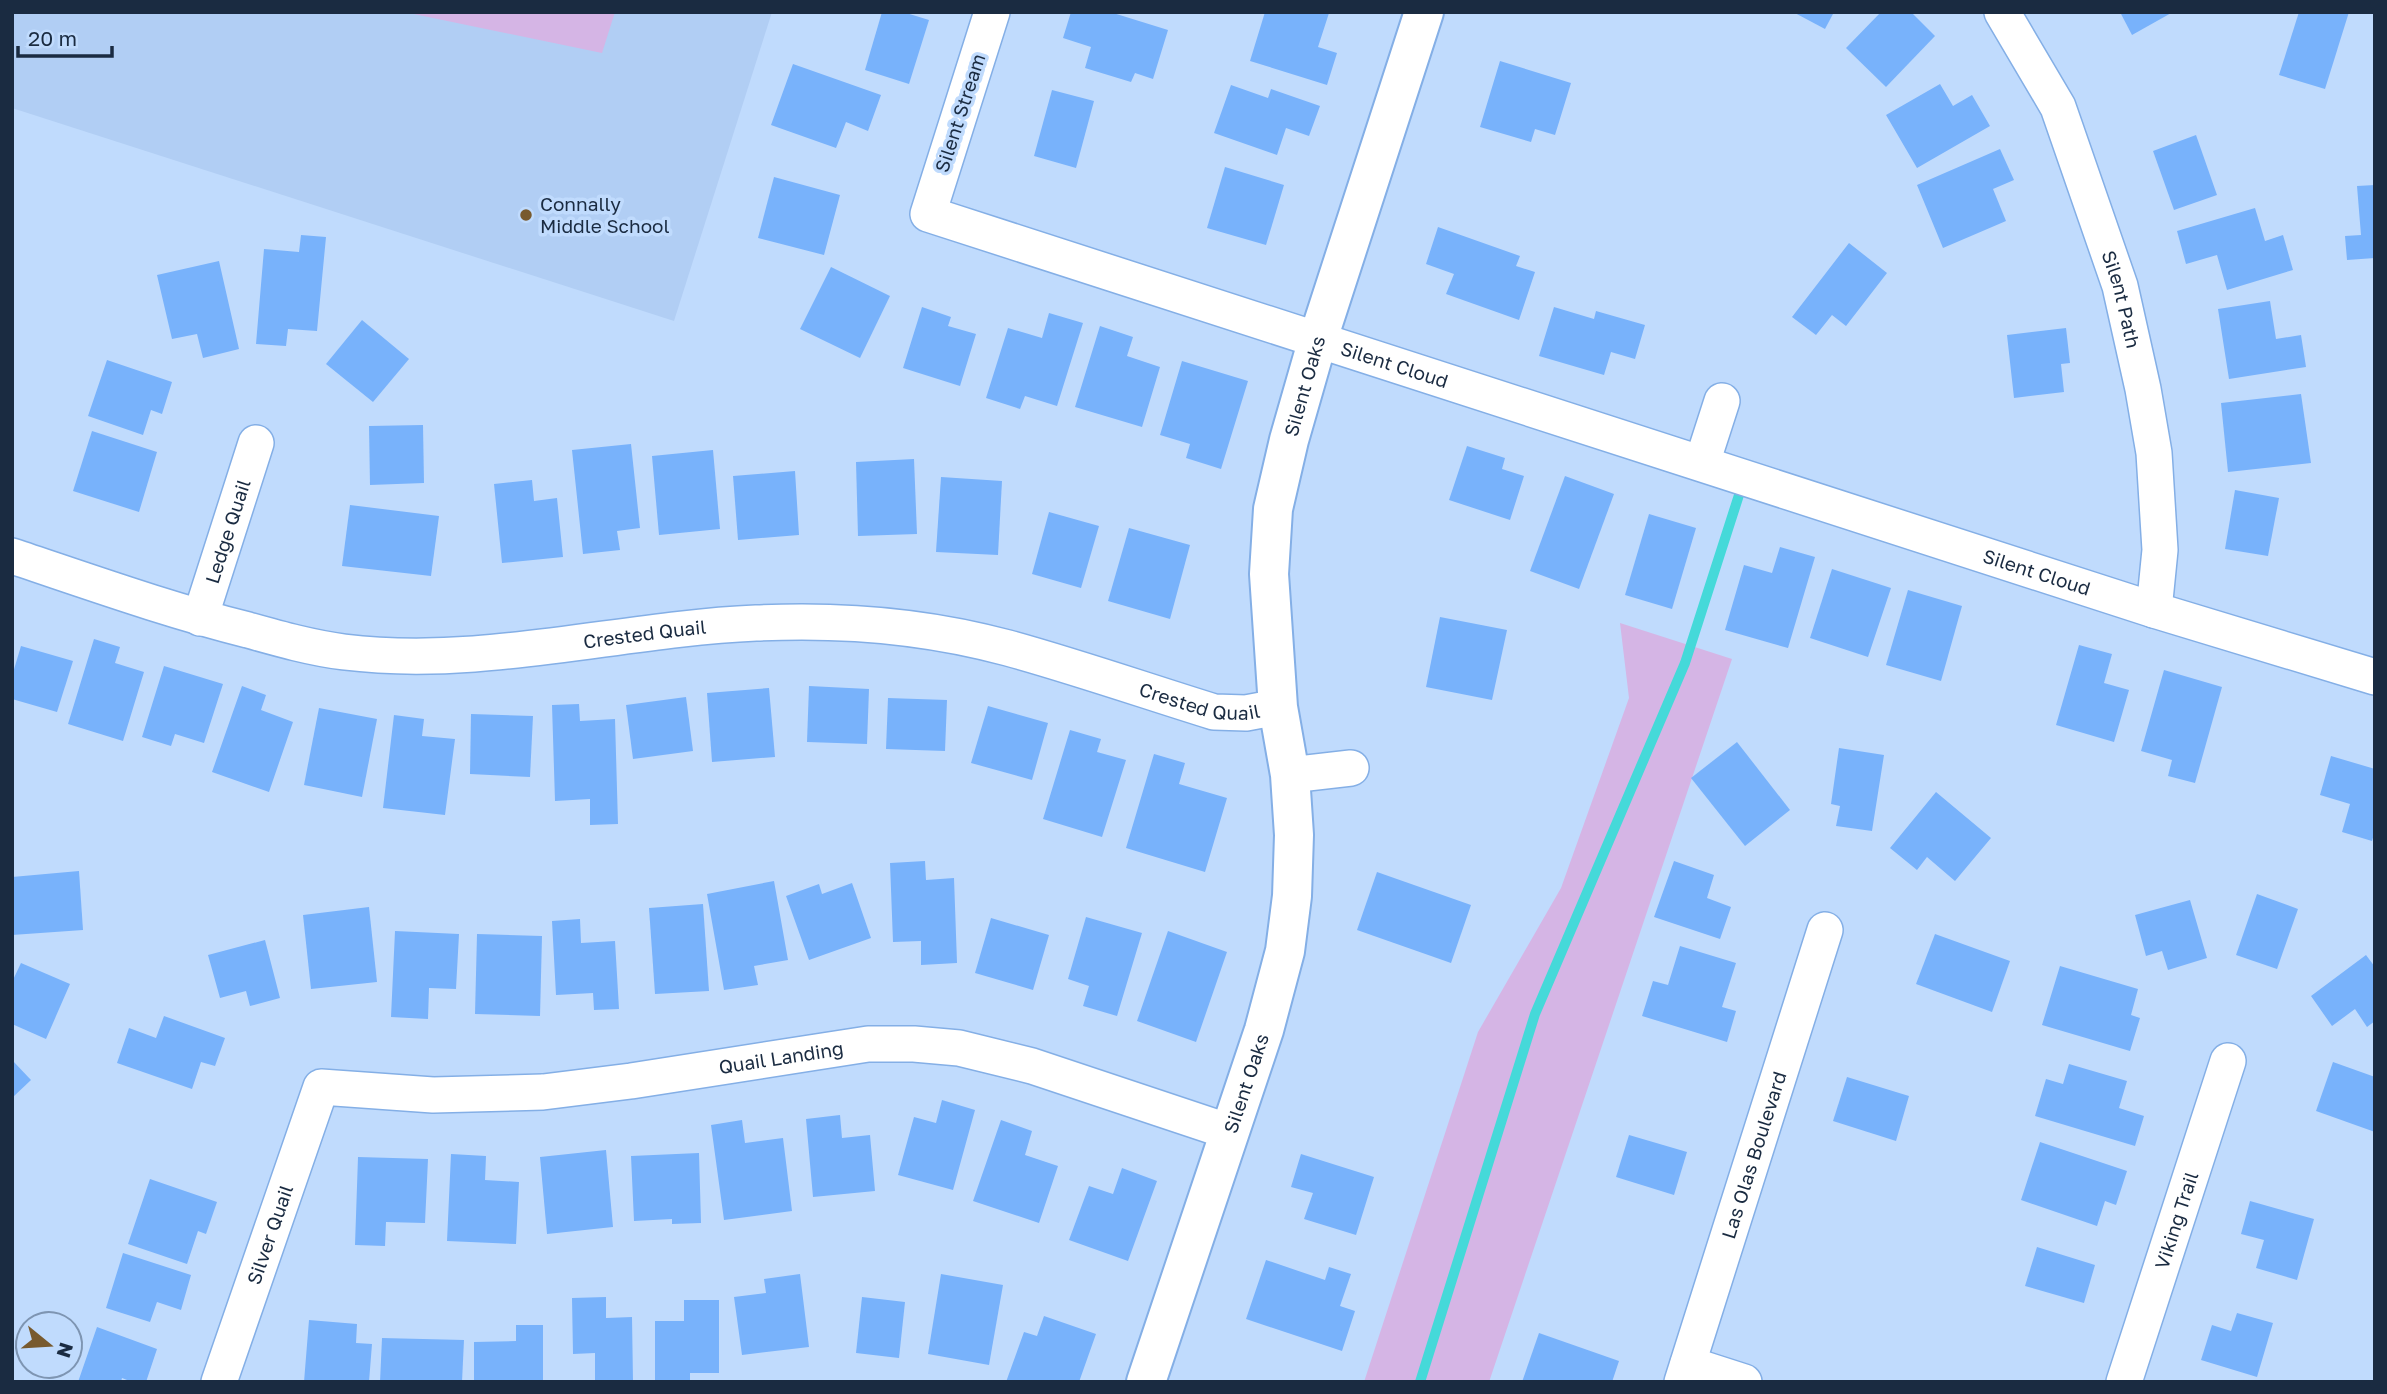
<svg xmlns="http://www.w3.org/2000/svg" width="2387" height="1394" font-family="'Golos Text',sans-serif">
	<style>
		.built { fill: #b1cef4 }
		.green { fill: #d5b5e5 }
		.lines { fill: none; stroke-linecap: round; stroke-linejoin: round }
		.stream { stroke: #45d9d9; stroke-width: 10 }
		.building { fill: #78b2fb }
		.minor-casing { stroke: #84afe6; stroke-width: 38 }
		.tertiary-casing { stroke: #84afe6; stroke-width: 42 }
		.minor { stroke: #fff; stroke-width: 35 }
		.tertiary { stroke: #fff; stroke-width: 38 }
		.poi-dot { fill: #785a2e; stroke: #c0dbfd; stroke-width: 2.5 }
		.labels { text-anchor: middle; stroke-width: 7; stroke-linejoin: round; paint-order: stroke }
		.street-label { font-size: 19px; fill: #1a2b41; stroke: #c0dbfd }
		.poi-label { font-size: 19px; fill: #1a2b41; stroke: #c0dbfd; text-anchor: start }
	</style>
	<rect width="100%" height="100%" fill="#c0dbfd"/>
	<polygon class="built" points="12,12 772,12 674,321 12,108"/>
	<g class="green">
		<polygon points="404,12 615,12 602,53"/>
		<polygon points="1620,623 1732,659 1489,1382 1364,1382 1478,1032 1561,888 1629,698"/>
	</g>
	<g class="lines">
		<polyline class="stream" points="1420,1382 1535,1014 1685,663 1739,495"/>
	</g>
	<g class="building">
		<polygon points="882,12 903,12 929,20 909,84 865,70"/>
		<polygon points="1071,12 1110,12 1168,30 1153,79 1135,73 1131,82 1085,68 1091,47 1063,38"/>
		<polygon points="1265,12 1329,13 1318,47 1337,53 1327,85 1250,61"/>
		<polygon points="1793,12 1834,12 1825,29"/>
		<polygon points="1881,12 1911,12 1935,36 1886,87 1846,48"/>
		<polygon points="2120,12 2173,12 2132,35"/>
		<polygon points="2299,12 2349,12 2325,89 2279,75"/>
		<polygon points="1500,61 1571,83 1555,135 1535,129 1531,142 1480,127"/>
		<polygon points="793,64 881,95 868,131 846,122 836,148 771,125"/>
		<polygon points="1940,84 1953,106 1972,95 1990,126 1917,168 1886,115"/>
		<polygon points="1231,85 1268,98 1271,89 1320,106 1309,136 1286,128 1277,155 1214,133"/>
		<polygon points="1052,90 1094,101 1076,168 1034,156"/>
		<polygon points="2196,135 2217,195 2174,210 2153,151"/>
		<polygon points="2000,149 2014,180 1993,189 2006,221 1943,248 1917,185"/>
		<polygon points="1225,167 1284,185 1266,245 1207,228"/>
		<polygon points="774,177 840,195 824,255 758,238"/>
		<polygon points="2375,185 2375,258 2347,260 2345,236 2361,235 2357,186"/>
		<polygon points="2255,208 2265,241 2283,235 2293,270 2227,290 2217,255 2186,264 2177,231"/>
		<polygon points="1438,227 1520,256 1516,266 1535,272 1519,320 1446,294 1454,274 1426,264"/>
		<polygon points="301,235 326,237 317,331 288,329 286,346 256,344 264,249 299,252"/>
		<polygon points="1849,243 1887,273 1846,326 1832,315 1816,335 1792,317"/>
		<polygon points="219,261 239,349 203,358 197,334 172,339 157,275"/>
		<polygon points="831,267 890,296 860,358 800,329"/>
		<polygon points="2270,301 2276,339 2301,335 2306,367 2229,379 2218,309"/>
		<polygon points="922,307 951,317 948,326 976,334 960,386 903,368"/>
		<polygon points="1554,307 1594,319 1596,311 1645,325 1635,359 1611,352 1604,375 1539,356"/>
		<polygon points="1049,313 1083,323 1057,406 1025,396 1020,409 986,398 1008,328 1042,338"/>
		<polygon points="362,320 409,359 373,402 326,364"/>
		<polygon points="1100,326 1133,337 1127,356 1160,367 1142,427 1075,407"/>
		<polygon points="2066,328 2070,363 2061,364 2064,392 2014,398 2007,335"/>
		<polygon points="107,360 172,382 162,414 151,410 143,435 88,416"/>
		<polygon points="1182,361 1248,381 1221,469 1186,458 1190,444 1160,435"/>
		<polygon points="2301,394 2311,463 2228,472 2221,403"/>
		<polygon points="423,425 424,483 370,485 369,426"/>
		<polygon points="92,431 157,452 139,512 73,491"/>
		<polygon points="631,444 640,528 617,531 620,550 583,554 572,450"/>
		<polygon points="1467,446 1505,458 1502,469 1524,476 1510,520 1449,500"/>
		<polygon points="713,450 720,529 659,535 652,456"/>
		<polygon points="914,459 917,534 858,536 856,462"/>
		<polygon points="795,471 799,535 738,540 733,476"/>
		<polygon points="1565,476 1614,494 1579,589 1530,571"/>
		<polygon points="941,477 1002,481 998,555 936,552"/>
		<polygon points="532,480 534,501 557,498 563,557 502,563 494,484"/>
		<polygon points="2235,490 2279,498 2268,556 2225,549"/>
		<polygon points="350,505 439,516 431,576 342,566"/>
		<polygon points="1049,512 1099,526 1081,588 1032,574"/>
		<polygon points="1649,514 1696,528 1672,609 1625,595"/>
		<polygon points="1129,528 1190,545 1170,619 1108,601"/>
		<polygon points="1780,547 1815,557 1788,648 1725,630 1744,565 1772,573"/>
		<polygon points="1832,569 1891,588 1868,657 1810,638"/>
		<polygon points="1908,590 1962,606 1941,681 1886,665"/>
		<polygon points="1440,617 1507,630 1492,700 1426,687"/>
		<polygon points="94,639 120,647 115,663 144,672 123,741 68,724"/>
		<polygon points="2079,645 2112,654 2104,683 2129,690 2114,742 2056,725"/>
		<polygon points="21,646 73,661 57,712 12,699 12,676"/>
		<polygon points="164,666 223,684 204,743 175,734 171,746 142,737"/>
		<polygon points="2164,670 2222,687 2195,783 2168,776 2172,760 2141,751"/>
		<polygon points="242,686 266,695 261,710 293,722 269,792 212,772"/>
		<polygon points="809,686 869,689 867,744 807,742"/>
		<polygon points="769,688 775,757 712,762 707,693"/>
		<polygon points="686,697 693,751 633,759 626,705"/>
		<polygon points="888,698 947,700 945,751 886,749"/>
		<polygon points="579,704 580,721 615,719 618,824 590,825 590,799 555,801 552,705"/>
		<polygon points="988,706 1048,723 1032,780 971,763"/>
		<polygon points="319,708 377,719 362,797 304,785"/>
		<polygon points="471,714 533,716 530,777 470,774"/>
		<polygon points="394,715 424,719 422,736 455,739 445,815 383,808"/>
		<polygon points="1070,730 1101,739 1097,752 1126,760 1102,837 1043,819"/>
		<polygon points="1737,742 1790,810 1745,846 1691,778"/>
		<polygon points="1839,748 1884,755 1872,831 1836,826 1840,806 1831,804"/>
		<polygon points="1154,754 1185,763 1179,784 1227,798 1205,872 1126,848"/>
		<polygon points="2331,756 2375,769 2375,831 2372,841 2342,832 2350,804 2320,795"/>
		<polygon points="1936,792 1991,838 1955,881 1927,857 1917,870 1890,848"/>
		<polygon points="925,861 926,880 954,878 957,963 921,965 921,941 893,942 890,863"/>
		<polygon points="1674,861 1714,875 1707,898 1731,907 1720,939 1654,917"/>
		<polygon points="79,871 83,930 12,935 12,877"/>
		<polygon points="1377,872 1471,905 1451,963 1357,930"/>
		<polygon points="774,881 788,960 754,966 758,985 724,990 707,894"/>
		<polygon points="852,883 871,938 809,960 786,896 819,884 822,894"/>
		<polygon points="2257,894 2298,909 2277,969 2236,955"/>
		<polygon points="2190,900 2207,958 2168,970 2162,951 2146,956 2135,915"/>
		<polygon points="703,904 709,991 655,994 649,908"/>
		<polygon points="369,907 377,982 311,989 303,915"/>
		<polygon points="1086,917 1142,933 1117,1016 1083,1006 1089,986 1068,979"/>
		<polygon points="991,918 1049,935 1033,990 975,973"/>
		<polygon points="580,919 581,943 615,941 619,1009 594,1010 593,993 556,995 552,921"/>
		<polygon points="395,931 459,934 456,989 429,988 428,1019 391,1017"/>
		<polygon points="1168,931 1227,952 1196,1042 1137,1021"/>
		<polygon points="477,934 542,936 540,1016 475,1014"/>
		<polygon points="1935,934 2010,961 1992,1012 1916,984"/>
		<polygon points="265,940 280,998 250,1006 246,991 220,998 208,955"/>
		<polygon points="1680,946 1736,963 1722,1007 1736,1011 1727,1042 1642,1016 1653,981 1668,985"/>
		<polygon points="2366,955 2375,967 2375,1021 2367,1027 2355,1009 2332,1026 2311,996"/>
		<polygon points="21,963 70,984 46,1039 12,1024 12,982"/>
		<polygon points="2060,966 2138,989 2131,1015 2140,1018 2130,1051 2042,1025"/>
		<polygon points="164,1016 225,1038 215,1066 201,1062 192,1089 117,1063 129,1028 156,1038"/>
		<polygon points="12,1060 31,1080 12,1098"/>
		<polygon points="2333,1062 2375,1077 2375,1132 2316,1111"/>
		<polygon points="2069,1064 2127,1081 2119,1108 2144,1116 2135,1146 2035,1116 2046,1079 2063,1084"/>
		<polygon points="1847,1077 1909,1096 1896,1141 1833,1121"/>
		<polygon points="942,1100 975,1110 953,1190 898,1175 914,1117 936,1123"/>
		<polygon points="840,1115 842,1138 870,1135 875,1191 813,1197 806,1119"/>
		<polygon points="742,1120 745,1143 783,1138 792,1211 724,1220 711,1125"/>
		<polygon points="1001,1120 1032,1131 1025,1155 1058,1166 1039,1223 973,1201"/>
		<polygon points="1629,1135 1687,1152 1674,1195 1616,1177"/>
		<polygon points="2040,1142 2127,1171 2116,1205 2105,1201 2097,1226 2021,1200"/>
		<polygon points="606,1150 613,1227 547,1234 540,1157"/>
		<polygon points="699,1153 701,1223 672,1224 672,1219 634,1221 631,1156"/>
		<polygon points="451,1154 486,1156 485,1180 519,1182 516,1244 447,1241"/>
		<polygon points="1301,1154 1374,1177 1356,1235 1304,1219 1313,1193 1291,1187"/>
		<polygon points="358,1157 428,1159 425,1223 386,1222 385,1246 355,1245"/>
		<polygon points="1122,1168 1157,1181 1128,1261 1069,1240 1089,1186 1113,1194"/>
		<polygon points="150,1179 217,1202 206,1234 198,1231 187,1264 128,1244"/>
		<polygon points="2250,1201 2314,1219 2297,1280 2256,1268 2264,1240 2241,1234"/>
		<polygon points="2037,1247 2095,1265 2084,1303 2025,1286"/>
		<polygon points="123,1253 191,1275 181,1310 157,1302 150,1322 106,1308"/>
		<polygon points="1266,1260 1325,1280 1329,1267 1351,1274 1340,1306 1355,1311 1342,1351 1246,1319"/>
		<polygon points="800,1274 809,1347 742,1355 734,1297 766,1293 764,1279"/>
		<polygon points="941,1274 1003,1285 989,1365 928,1354"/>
		<polygon points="606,1297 606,1318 632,1317 633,1382 595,1382 595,1353 573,1354 572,1298"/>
		<polygon points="862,1297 905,1302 899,1358 856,1353"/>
		<polygon points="684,1300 719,1300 719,1373 690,1373 690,1382 655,1382 655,1321 684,1321"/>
		<polygon points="2237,1313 2273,1323 2257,1377 2201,1360 2212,1325 2231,1331"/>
		<polygon points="1044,1316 1096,1334 1079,1382 1006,1382 1024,1332 1037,1336"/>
		<polygon points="309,1320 357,1324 356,1343 372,1344 369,1382 304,1382"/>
		<polygon points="516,1325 543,1325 543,1382 474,1382 474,1342 516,1341"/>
		<polygon points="97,1327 157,1349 146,1382 132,1382 122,1378 121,1382 78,1382"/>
		<polygon points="1539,1333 1619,1361 1612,1382 1522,1382"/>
		<polygon points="382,1338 464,1340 462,1382 380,1382"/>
	</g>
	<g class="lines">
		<g class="minor-casing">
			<g id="minor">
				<path id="s1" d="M992 12 928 214 2154 610 2375 677"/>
				<path id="s2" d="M2002 12 2058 107 2120 286 2143 389 2154 453 2160 550 2154 610"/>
				<polyline points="1702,463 1722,401"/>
				<path id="s3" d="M12 556C90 582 168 610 248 630 280 639 312 648 344 652 483 669 619 629 756 623 840 619 927 626 1008 648 1077 667 1146 691 1214 712L1246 713 1278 707"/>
				<path id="s4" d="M200 618 256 443"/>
				<polyline points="1290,775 1351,768"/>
				<polyline points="1688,1364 1744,1382"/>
				<path id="s5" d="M219 1382 321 1087 433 1095 543 1092 631 1081 868 1044H914L959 1048 1032 1066 1230 1132"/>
				<path id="s6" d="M1682 1382 1825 930"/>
				<path id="s7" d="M2124 1382 2228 1061"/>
			</g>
		</g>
		<g class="tertiary-casing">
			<g id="tertiary">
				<path id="s8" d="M1146 1382 1264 1030 1285 951 1292 896 1294 835 1290 775 1278 707 1269 574 1273 509 1289 440 1318 339 1424 12"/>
			</g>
		</g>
		<use href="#minor" class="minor"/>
		<use href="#tertiary" class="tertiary"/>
	</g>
	<circle class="poi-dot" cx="526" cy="215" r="7"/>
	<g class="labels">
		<g class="street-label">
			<text transform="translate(960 113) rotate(-72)" y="7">Silent Stream</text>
			<text dy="7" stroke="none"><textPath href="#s2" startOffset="313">Silent Path</textPath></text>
			<text dy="7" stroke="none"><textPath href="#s1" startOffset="702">Silent Cloud</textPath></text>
			<text dy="7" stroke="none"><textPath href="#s8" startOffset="1024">Silent Oaks</textPath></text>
			<text dy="7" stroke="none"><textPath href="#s4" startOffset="91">Ledge Quail</textPath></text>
			<text dy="7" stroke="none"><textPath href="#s1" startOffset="1377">Silent Cloud</textPath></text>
			<text dy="7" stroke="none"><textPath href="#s3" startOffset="648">Crested Quail</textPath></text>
			<text dy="7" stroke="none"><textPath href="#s3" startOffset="1214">Crested Quail</textPath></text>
			<text dy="7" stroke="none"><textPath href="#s5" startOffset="775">Quail Landing</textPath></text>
			<text dy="7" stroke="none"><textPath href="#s8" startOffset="315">Silent Oaks</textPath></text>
			<text dy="7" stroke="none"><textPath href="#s6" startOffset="238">Las Olas Boulevard</textPath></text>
			<text dy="7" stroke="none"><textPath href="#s7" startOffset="170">Viking Trail</textPath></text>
			<text dy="7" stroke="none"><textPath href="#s5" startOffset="156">Silver Quail</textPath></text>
		</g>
		<g class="poi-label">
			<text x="540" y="211">Connally<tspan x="540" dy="22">Middle School</tspan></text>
		</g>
	</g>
	<rect width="2387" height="1394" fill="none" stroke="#1a2b41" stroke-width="28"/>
	<g transform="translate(49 1345) rotate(108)"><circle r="33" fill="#c0dbfd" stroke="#7e95b2" stroke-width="2"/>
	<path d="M0-5L12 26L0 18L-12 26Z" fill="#785a2e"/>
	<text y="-10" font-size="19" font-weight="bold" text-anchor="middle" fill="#1a2b41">N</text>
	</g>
	<path d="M18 46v10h94v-10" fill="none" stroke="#1a2b41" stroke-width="3.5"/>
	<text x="28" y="46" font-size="21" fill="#1a2b41" stroke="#c0dbfd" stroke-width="5" paint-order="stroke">20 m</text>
</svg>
